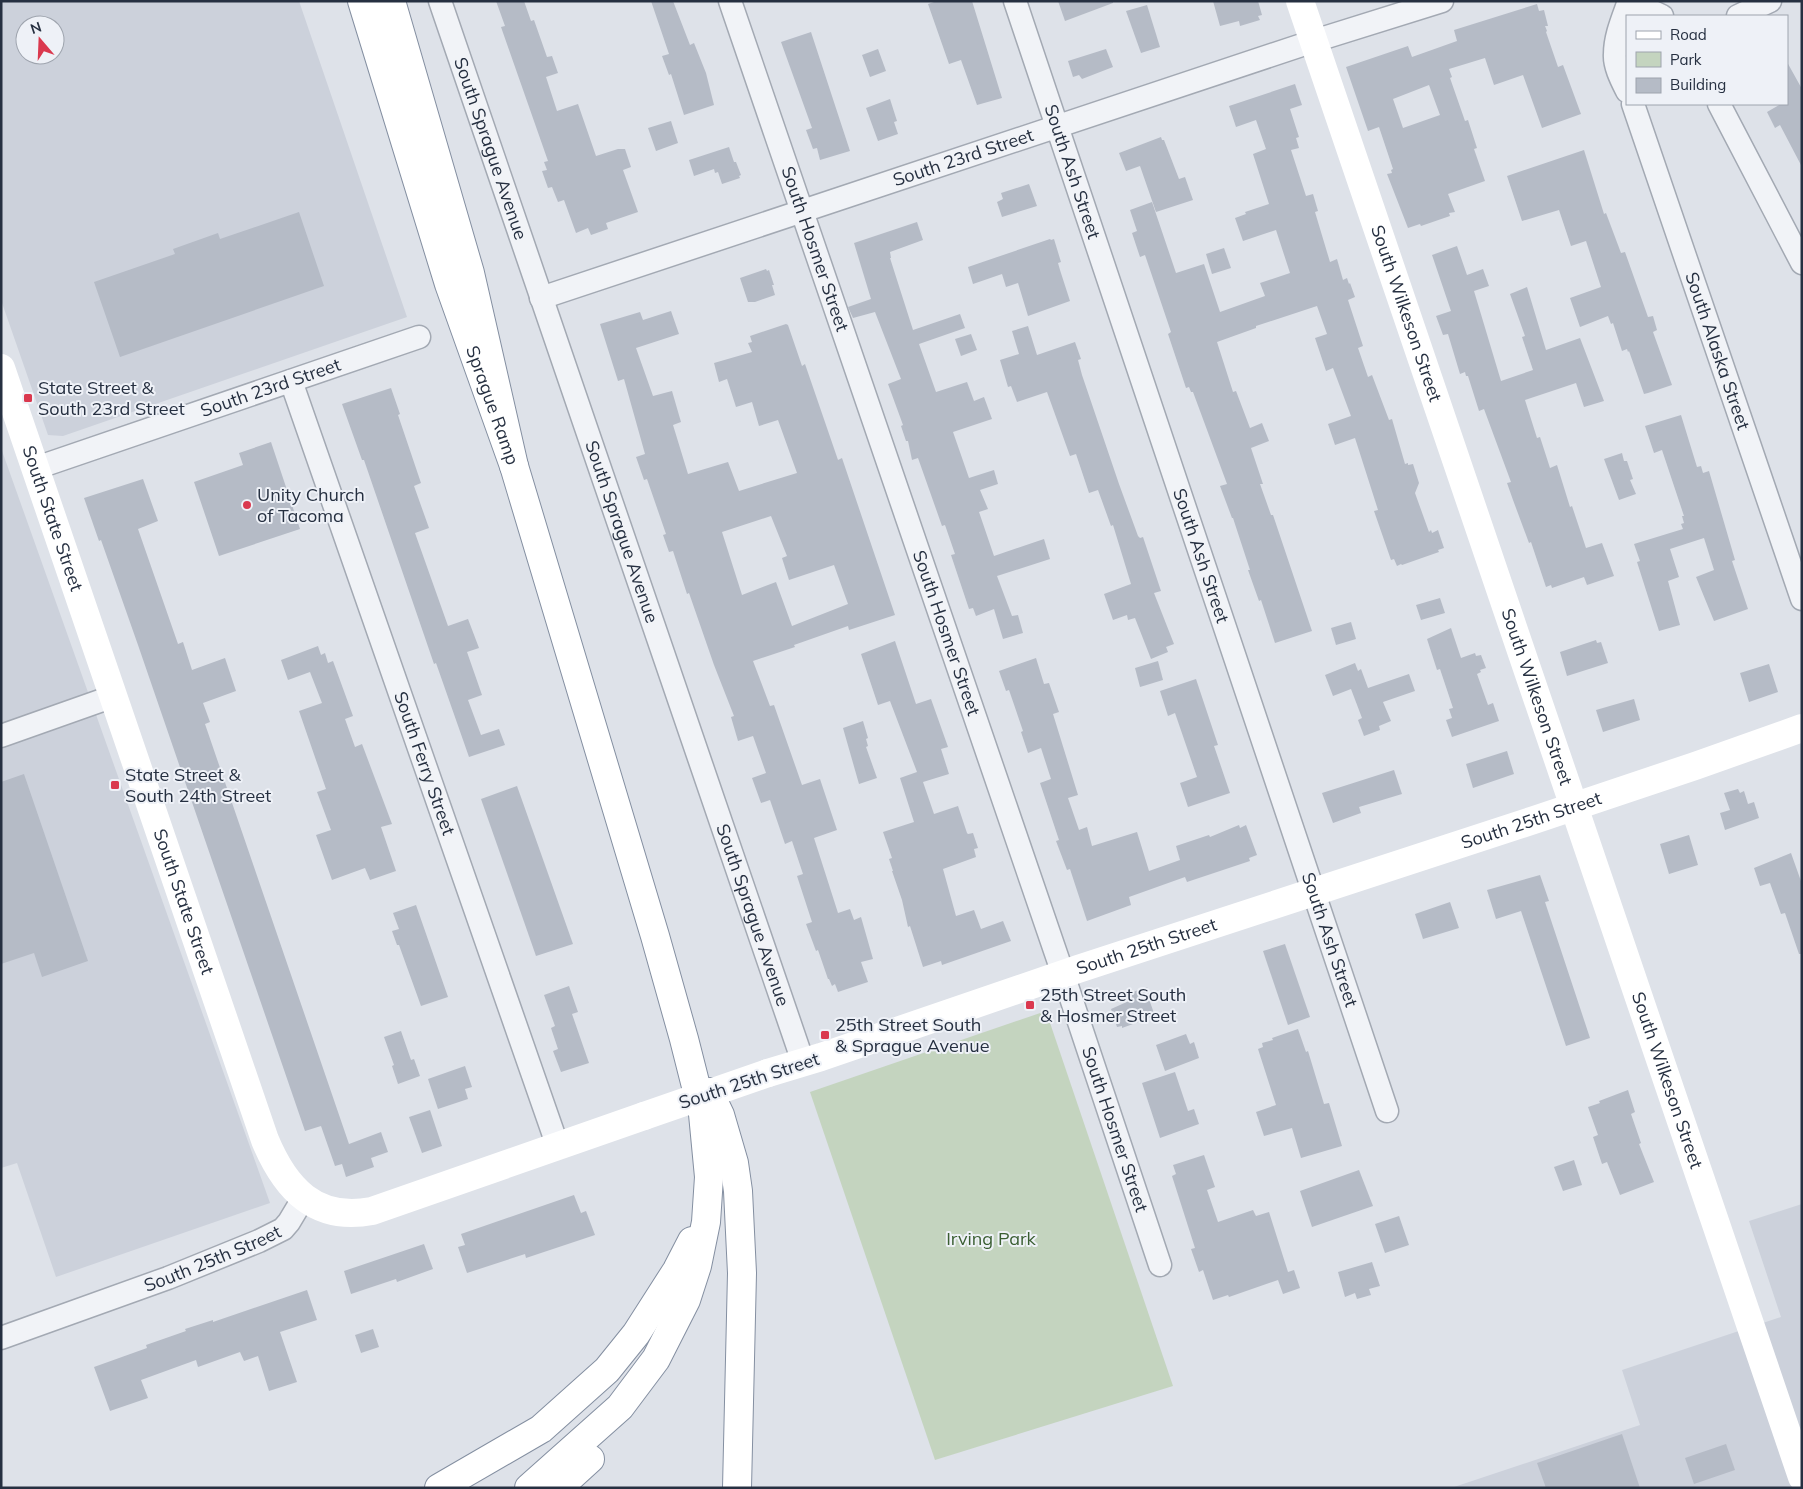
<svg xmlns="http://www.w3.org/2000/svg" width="1803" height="1489" font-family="Mulish,sans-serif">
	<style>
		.built { fill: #ccd1db; fill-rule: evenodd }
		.green { fill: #c4d4bf }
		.building { fill: #b5bbc6; fill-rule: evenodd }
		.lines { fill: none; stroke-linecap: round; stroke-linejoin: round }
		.street-casing { stroke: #a3a9b3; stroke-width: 25 }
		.highway-casing { stroke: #848fa1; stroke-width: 30 }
		.street { stroke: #f1f3f7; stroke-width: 22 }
		.secondary { stroke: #fff; stroke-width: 28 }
		.highway { stroke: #fff; stroke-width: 28 }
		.secondary-bridge { stroke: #fff; stroke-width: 28 }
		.poi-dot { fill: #da384e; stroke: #eef1f7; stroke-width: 2 }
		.labels { text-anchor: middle; stroke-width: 4; stroke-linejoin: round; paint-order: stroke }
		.street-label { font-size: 18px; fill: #263041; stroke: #eef1f7 }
		.poi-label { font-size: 18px; fill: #263041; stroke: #eef1f7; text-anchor: start }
		.park-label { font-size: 18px; fill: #3a5e32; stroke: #eef1f7 }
	</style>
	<rect width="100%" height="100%" fill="#dee2e9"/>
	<g class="built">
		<path d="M1 1H299L407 317 63 436 48 435 1 300ZM25 25H55V55H25Z"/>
		<polygon points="1,448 270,1203 56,1277 17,1163 1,1168"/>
		<polygon points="1802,1204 1802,1488 1451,1488 1640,1425 1622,1370 1781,1317 1749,1221"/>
	</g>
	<polygon class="green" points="1046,1011 1173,1386 935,1460 810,1092"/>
	<g class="building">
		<polygon points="496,1 524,1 531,21 534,20 547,57 552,56 558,73 546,77 557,111 578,104 596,156 618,149 625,149 631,167 623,170 638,212 606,223 608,229 591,235 588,228 576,233 564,200 558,202 552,187 548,188 542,171 547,170 544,162 548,161 501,27 505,26"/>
		<polygon points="651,1 673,1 690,45 694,43 706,73 714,105 684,115 671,74 669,75 662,56 669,54"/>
		<polygon points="937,1 972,1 1002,98 977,105 961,60 949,64 928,4"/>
		<polygon points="1058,1 1113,1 1113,3 1065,21"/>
		<polygon points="1213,1 1258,1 1262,15 1258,16 1260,20 1240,26 1239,21 1220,26"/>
		<path d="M1537 4 1539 11 1544 10 1548 26H1545L1547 31 1546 32 1558 67 1563 65 1581 114 1542 128 1523 75 1494 85 1485 58 1449 69 1452 77 1450 78 1465 121 1468 120 1477 148 1474 149 1485 181 1448 194 1455 212 1449 213 1450 216 1421 226 1420 224 1408 228 1387 174 1392 173 1391 170 1393 169 1379 127 1368 131 1346 67 1408 46 1412 57 1457 41 1454 30ZM1429 85 1440 115 1403 128 1393 99Z"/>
		<polygon points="1147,5 1160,47 1141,53 1126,11"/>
		<polygon points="811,32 850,151 820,160 817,148 813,149 806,130 812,128 781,42"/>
		<polygon points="878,49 886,71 870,77 862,55"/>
		<polygon points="1106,49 1113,67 1082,79 1079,75 1073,77 1068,61"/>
		<polygon points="1787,62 1802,89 1802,167 1780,125 1775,128 1767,112 1781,104 1787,104"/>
		<polygon points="1295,84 1302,105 1290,109 1299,137 1296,138 1299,148 1291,150 1306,196 1313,194 1318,211 1315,212 1330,262 1337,259 1343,280 1347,278 1349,284 1350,283 1355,297 1348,300 1363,346 1358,348 1368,377 1372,375 1389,420 1392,419 1405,464 1408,463 1408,465 1413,464 1419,483 1415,493 1429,532 1431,530 1432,533 1438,530 1444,548 1438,550 1439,552 1402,565 1401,564 1397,566 1394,559 1391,560 1374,511 1378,510 1355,438 1335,445 1328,424 1351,416 1333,368 1326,371 1315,338 1327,334 1317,306 1256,326 1256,328 1217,342 1233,392 1236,391 1250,428 1262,423 1269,441 1251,448 1263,484 1260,484 1271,515 1273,515 1312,631 1275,643 1261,600 1259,601 1248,570 1250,570 1233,518 1232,518 1220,486 1227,484 1193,392 1191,392 1189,387 1186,388 1168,334 1171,332 1145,255 1140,257 1132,233 1137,231 1130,210 1152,202 1176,273 1204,264 1220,312 1265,296 1260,283 1290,273 1276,230 1243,241 1235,218 1246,214 1245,212 1269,204 1253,154 1266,149 1256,120 1236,127 1229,106"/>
		<polygon points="890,99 897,121 894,122 898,134 878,141 866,108"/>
		<polygon points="671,121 678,143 656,151 648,128"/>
		<polygon points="1161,137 1162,140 1164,140 1179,179 1185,177 1193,200 1156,212 1140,166 1126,171 1119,153"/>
		<polygon points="729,147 734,162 736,162 741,175 739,176 740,178 722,184 718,172 715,173 714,169 694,176 689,160"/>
		<polygon points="1584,150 1604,214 1606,213 1621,253 1625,252 1648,317 1653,316 1657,330 1653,332 1672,385 1648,393 1644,394 1629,351 1628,352 1627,349 1622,351 1613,323 1611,324 1608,316 1580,327 1570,298 1601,287 1586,241 1571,246 1559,210 1522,221 1507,176"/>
		<polygon points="1029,184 1037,206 1002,217 997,202 1003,199 1001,193"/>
		<polygon points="299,212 324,286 120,357 94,282 175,254 173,249 218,233 220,239"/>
		<polygon points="917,222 923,240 890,252 891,258 890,258 913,330 960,314 965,328 919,344 936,392 967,382 974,401 984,397 992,419 953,432 969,478 994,470 998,484 980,490 988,509 979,512 994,556 1044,539 1050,559 997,576 1012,616 1018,615 1023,633 1003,639 994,609 976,616 973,608 969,609 951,555 955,554 945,525 942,526 918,458 912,460 908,441 906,441 901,426 903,425 888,384 901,379 875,312 853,318 848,307 871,299 854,243"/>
		<polygon points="1050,239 1051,240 1054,239 1061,262 1058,263 1060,270 1070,301 1028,316 1018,283 1006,287 1002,274 973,284 968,267"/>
		<polygon points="1457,246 1467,275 1483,269 1489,286 1474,291 1501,381 1533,370 1522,337 1525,336 1510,294 1527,287 1546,350 1580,338 1604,401 1584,407 1576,383 1525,400 1537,438 1540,437 1550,468 1557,465 1570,507 1572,506 1586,548 1602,543 1614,576 1587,585 1584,577 1552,588 1551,585 1546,587 1531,542 1529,543 1513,500 1507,483 1511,482 1484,409 1479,411 1468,376 1466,376 1465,372 1460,374 1448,334 1443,335 1436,316 1451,311 1432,255"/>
		<polygon points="1224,248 1231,268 1212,274 1206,254"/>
		<polygon points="766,269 767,271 769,270 774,285 772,285 775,295 755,302 748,302 740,278"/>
		<path d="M671 311 679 334 636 348 653 396 672 391 681 422 673 425 688 474 728 462 739 491 797 473 778 420 759 426 752 402 736 407 727 379 719 382 714 363 752 352 748 343 752 342 750 336 786 324 788 325 802 366 805 364 838 460 842 458 895 615 849 630 848 626 794 645 795 647 753 661 770 706 774 705 802 785 820 779 837 830 814 838 838 913 850 909 854 920 861 917 873 959 861 962 868 982 838 992 835 984 832 986 829 979H828L818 950 816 951 806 924 812 922 797 876 803 874 792 841 785 844 770 800 761 803 752 778 766 773 753 736 738 741 731 717 734 716 714 665 689 593 687 594 673 551 669 552 663 535 666 534 647 479 644 480 636 457 645 454 624 379 618 381 600 324 640 312 643 320ZM771 516 787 556 782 558 789 580 834 565 848 604 792 626 776 582 742 595 722 532Z"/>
		<polygon points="1028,326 1037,355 1075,342 1081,359 1078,360 1082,375 1119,484 1138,536 1140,538 1143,537 1161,591 1154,593 1174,644 1166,647 1168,652 1151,659 1135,618 1128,620 1127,615 1113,620 1104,594 1131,584 1113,525 1111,526 1098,490 1089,493 1076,454 1070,456 1047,392 1017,402 1011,386 1008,387 1000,360 1019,354 1012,331"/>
		<polygon points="971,334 977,350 961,356 955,339"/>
		<polygon points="391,388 400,414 398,415 421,483 414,486 429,528 415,533 448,626 468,619 479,648 467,652 482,695 468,700 481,735 499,729 505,745 469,757 436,663 434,664 364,460 362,460 342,404"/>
		<polygon points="1681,415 1697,467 1701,466 1703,473 1709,471 1735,560 1732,561 1748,609 1714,621 1696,577 1714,570 1704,538 1670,549 1679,577 1668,581 1680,625 1659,631 1637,562 1640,561 1634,544 1683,529 1681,524 1684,523 1682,516 1684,516 1662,450 1654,453 1645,426"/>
		<polygon points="271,442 300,529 219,556 194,482 243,465 239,453"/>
		<polygon points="1622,453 1624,461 1627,461 1633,479 1630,480 1636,494 1619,500 1604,459"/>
		<polygon points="143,479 158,521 138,529 178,644 183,642 192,670 225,658 236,691 203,703 210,722 205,724 349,1144 381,1132 388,1152 371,1158 374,1167 346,1177 342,1164 335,1166 321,1126 305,1131 138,645 101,540 99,541 84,498"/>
		<polygon points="1440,598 1445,613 1421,620 1416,605"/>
		<polygon points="1351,622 1356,639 1336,645 1331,628"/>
		<polygon points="1451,628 1461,658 1475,653 1476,656 1481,655 1486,668 1480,670 1481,672 1477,674 1488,705 1493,703 1499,721 1452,737 1446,720 1452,718 1449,709 1453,708 1440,669 1437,670 1427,639"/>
		<polygon points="1596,640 1597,643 1601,642 1608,663 1567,676 1560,652"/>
		<polygon points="895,641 916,704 931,699 948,747 941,749 949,774 923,782 934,814 958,806 967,833 968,834 973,833 978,848 974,849 976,857 943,869 956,916 974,910 981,929 1003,921 1011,941 942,965 941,961 923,967 910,926 908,927 902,900 892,871 893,871 889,859 892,858 883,832 914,822 900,778 917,772 890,701 878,705 861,654"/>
		<polygon points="318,646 321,655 325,653 328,663 333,661 353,716 345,719 355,747 362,744 392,824 381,827 396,871 370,880 365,868 332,880 316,835 331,830 317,792 326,789 299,711 322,703 310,672 288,680 281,660"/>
		<polygon points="1036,658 1044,684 1049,683 1059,712 1053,714 1078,795 1068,798 1079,830 1087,827 1092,846 1137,832 1149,871 1180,860 1176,846 1209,835 1210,837 1239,825 1240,828 1246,825 1257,855 1249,858 1250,861 1187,882 1185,877 1129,897 1131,905 1087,921 1070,869 1067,870 1056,841 1059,840 1040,783 1051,779 1041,748 1028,753 1021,732 1023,731 1009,690 1006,691 999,671"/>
		<polygon points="1158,661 1163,680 1140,687 1135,668"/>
		<polygon points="1355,663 1358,671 1361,669 1368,688 1409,674 1415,691 1383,702 1391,721 1379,726 1380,730 1364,736 1358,720 1362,718 1351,689 1333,696 1325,675"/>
		<polygon points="1769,664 1778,692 1749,702 1740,673"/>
		<polygon points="1196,679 1218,745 1214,746 1230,793 1188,807 1180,783 1197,777 1175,713 1168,716 1160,691"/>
		<polygon points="1634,699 1640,720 1603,732 1596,710"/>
		<polygon points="863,721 868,738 866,739 868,746 866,747 877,778 859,784 843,728"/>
		<polygon points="1507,751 1514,774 1473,788 1466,764"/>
		<polygon points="1394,770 1402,794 1359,807 1361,813 1333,823 1322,793"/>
		<polygon points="24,774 88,961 42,977 34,953 1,964 1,782"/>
		<polygon points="517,786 573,944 536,956 481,799"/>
		<polygon points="1738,789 1740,793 1744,791 1748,804 1754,802 1759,818 1725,830 1720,813 1730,810 1724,793"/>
		<polygon points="1689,835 1698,865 1669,874 1660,844"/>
		<polygon points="1791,853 1802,884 1802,954 1799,954 1785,913 1781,914 1770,883 1760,886 1754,868"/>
		<polygon points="1540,875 1549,901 1545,902 1590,1038 1566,1046 1521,911 1496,919 1487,890"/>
		<polygon points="1450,902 1459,928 1423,939 1415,914"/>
		<polygon points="416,905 448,997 421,1006 399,945 397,945 392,931 399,929 393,913"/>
		<polygon points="1285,944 1310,1017 1288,1025 1263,951"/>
		<polygon points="569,986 578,1012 572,1014 589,1063 561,1072 553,1051 558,1049 551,1028 555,1026 544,995"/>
		<polygon points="1147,987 1153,1002 1150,1002 1155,1016 1122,1028 1122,1026 1117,1027 1111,1009 1129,1001 1127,997 1134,994 1133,992"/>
		<polygon points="1298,1029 1306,1052 1308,1051 1324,1104 1329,1103 1342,1146 1301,1158 1292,1128 1264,1136 1256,1112 1276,1105 1258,1049 1263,1047 1262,1043 1273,1040 1272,1038"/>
		<polygon points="401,1031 411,1060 414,1059 420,1076 398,1084 392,1066 394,1065 384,1037"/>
		<polygon points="1186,1034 1190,1044 1194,1042 1199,1058 1165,1071 1156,1045"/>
		<polygon points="465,1066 472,1087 465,1089 468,1099 438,1109 428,1079"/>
		<polygon points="1175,1072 1188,1111 1194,1109 1199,1124 1160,1138 1142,1083"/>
		<polygon points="1628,1090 1635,1112 1631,1114 1641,1143 1639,1144 1654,1182 1620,1195 1607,1162 1602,1164 1593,1137 1598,1135 1588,1107 1600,1103 1599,1101"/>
		<polygon points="430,1110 442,1146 422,1153 409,1117"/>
		<polygon points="1204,1155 1215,1187 1207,1190 1218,1222 1253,1210 1256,1216 1269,1212 1288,1272 1294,1270 1300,1288 1283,1294 1278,1280 1229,1297 1228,1295 1213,1300 1203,1270 1199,1272 1191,1249 1195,1248 1172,1176 1176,1174 1173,1165"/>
		<polygon points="1574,1160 1582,1185 1563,1191 1554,1167"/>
		<polygon points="1359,1170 1373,1206 1312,1227 1300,1191"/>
		<polygon points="574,1195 581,1213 586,1211 595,1235 526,1258 525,1254 467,1273 458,1247 465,1245 461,1234"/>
		<polygon points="1399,1216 1409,1245 1385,1253 1375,1224"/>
		<polygon points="424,1244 433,1269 397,1282 396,1279 351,1294 344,1271"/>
		<polygon points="1372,1262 1380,1286 1369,1289 1371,1295 1357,1299 1355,1293 1345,1297 1338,1272"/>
		<polygon points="307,1290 317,1320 280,1332 297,1382 269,1391 258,1356 244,1361 240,1352 198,1367 196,1360 141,1380 148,1398 110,1411 94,1367 147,1348 146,1345 186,1331 185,1329 213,1320 213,1322"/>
		<polygon points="373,1329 379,1347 361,1353 355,1335"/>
		<polygon points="1622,1434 1640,1488 1546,1488 1537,1463"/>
		<polygon points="1726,1444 1735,1470 1694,1484 1685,1458"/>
	</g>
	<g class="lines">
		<g class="street-casing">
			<g id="street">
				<path id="s1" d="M440 1 803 1062"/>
				<path id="s2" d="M730 1 1063 974 1160 1265"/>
				<path id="s3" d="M1015 1 1387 1111"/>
				<polyline points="1630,1 1662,16"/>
				<polyline points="1738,16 1770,1"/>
				<path d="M1627 91C1622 81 1614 66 1615 54 1615 36 1623 18 1629 1"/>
				<path id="s4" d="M1633 104 1802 599"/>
				<polyline points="1719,104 1802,263"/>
				<path id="s5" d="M541 298 1314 41 1442 1"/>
				<path id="s6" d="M291 381 558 1147"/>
				<path id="s7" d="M36 468 419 337"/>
				<polyline points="1,736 114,696"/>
				<path id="s8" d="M1 1338 168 1278 259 1241 283 1229 289 1222 304 1197"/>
			</g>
		</g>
		<g class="highway-casing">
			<g id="highway">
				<path id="s12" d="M362 1 449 284 514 466 470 273 391 1"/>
				<polyline points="514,466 655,936 684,1039 703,1114 709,1177 706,1222 697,1266 686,1300 656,1359 620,1407 529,1488"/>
				<polyline points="709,1092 720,1115 734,1163 738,1191 742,1273 737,1488"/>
				<polyline points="439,1488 541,1429 607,1370 636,1334 677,1270 692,1241"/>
				<polyline points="558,1488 590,1459"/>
			</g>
		</g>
		<use href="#street" class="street"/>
		<g class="secondary">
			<path id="s9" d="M1300 1 1802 1477"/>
			<path id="s10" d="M1 368 265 1140C285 1188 315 1222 372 1211L644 1116"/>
			<path id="s11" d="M768 1073 821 1057 1078 969 1534 820 1695 766 1802 728"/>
		</g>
		<use href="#highway" class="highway"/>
		<polyline class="secondary-bridge" points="644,1116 768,1073"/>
	</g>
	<g class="poi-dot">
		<rect x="23" y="393" width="10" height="10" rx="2.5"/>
		<circle cx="247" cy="505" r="5"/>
		<rect x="110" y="780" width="10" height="10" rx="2.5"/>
		<rect x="1025" y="1000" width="10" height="10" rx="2.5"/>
		<rect x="820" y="1030" width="10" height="10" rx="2.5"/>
	</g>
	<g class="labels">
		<g class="street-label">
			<text dy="6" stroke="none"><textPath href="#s1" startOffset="156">South Sprague Avenue</textPath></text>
			<text dy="6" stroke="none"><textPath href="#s5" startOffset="445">South 23rd Street</textPath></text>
			<text dy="6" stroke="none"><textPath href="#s3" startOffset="180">South Ash Street</textPath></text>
			<text dy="6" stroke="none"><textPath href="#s2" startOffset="262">South Hosmer Street</textPath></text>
			<text dy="6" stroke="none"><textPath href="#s9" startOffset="330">South Wilkeson Street</textPath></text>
			<text dy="6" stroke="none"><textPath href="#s4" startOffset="261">South Alaska Street</textPath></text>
			<text dy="6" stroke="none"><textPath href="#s7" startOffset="248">South 23rd Street</textPath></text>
			<text dy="6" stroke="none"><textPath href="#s12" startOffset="425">Sprague Ramp</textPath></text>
			<text dy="6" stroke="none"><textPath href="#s10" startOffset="159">South State Street</textPath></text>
			<text dy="6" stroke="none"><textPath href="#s1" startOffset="561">South Sprague Avenue</textPath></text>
			<text dy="6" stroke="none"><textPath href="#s3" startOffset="585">South Ash Street</textPath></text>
			<text dy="6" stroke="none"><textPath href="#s2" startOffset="668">South Hosmer Street</textPath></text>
			<text dy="6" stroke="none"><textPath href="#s9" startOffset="735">South Wilkeson Street</textPath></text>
			<text dy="6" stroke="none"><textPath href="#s6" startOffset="405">South Ferry Street</textPath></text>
			<text dy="6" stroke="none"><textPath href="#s11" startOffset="804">South 25th Street</textPath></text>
			<text dy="6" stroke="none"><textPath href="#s10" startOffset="564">South State Street</textPath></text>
			<text dy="6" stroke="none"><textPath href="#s1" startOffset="966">South Sprague Avenue</textPath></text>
			<text dy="6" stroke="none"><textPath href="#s3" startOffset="990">South Ash Street</textPath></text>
			<text dy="6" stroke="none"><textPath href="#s11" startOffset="399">South 25th Street</textPath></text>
			<text dy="6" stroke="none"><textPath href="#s9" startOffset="1140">South Wilkeson Street</textPath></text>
			<text transform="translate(749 1081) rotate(-18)" y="6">South 25th Street</text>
			<text dy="6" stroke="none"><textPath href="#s2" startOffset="1192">South Hosmer Street</textPath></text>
			<text dy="6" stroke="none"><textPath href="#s8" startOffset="226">South 25th Street</textPath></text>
		</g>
		<g class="poi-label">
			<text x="38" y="394">State Street &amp;<tspan x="38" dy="21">South 23rd Street</tspan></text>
			<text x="257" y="501">Unity Church<tspan x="257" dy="21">of Tacoma</tspan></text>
			<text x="125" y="781">State Street &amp;<tspan x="125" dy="21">South 24th Street</tspan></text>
			<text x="1040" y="1001">25th Street South<tspan x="1040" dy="21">&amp; Hosmer Street</tspan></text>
			<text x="835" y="1031">25th Street South<tspan x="835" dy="21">&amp; Sprague Avenue</tspan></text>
		</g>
		<g class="park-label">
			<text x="991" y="1245">Irving Park</text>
		</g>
	</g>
	<rect width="1803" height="1489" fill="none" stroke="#263041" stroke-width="5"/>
	<rect x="1626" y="15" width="162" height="90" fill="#eef1f7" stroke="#9ea4ae"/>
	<rect x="1636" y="31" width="25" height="8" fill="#ffffff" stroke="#9ea4ae"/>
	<text x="1670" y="40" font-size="15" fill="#263041">Road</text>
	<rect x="1636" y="52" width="25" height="15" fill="#c4d4bf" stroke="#9ea4ae"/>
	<text x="1670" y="65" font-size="15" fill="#263041">Park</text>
	<rect x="1636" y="78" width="25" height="15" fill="#b5bbc6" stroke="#9ea4ae"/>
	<text x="1670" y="90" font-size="15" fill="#263041">Building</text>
	<g transform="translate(40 40) rotate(341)"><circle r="24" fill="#eef1f7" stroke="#9ea4ae"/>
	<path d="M0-4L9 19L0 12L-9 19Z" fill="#da384e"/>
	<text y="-8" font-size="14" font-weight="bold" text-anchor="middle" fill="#263041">N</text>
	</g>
</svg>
